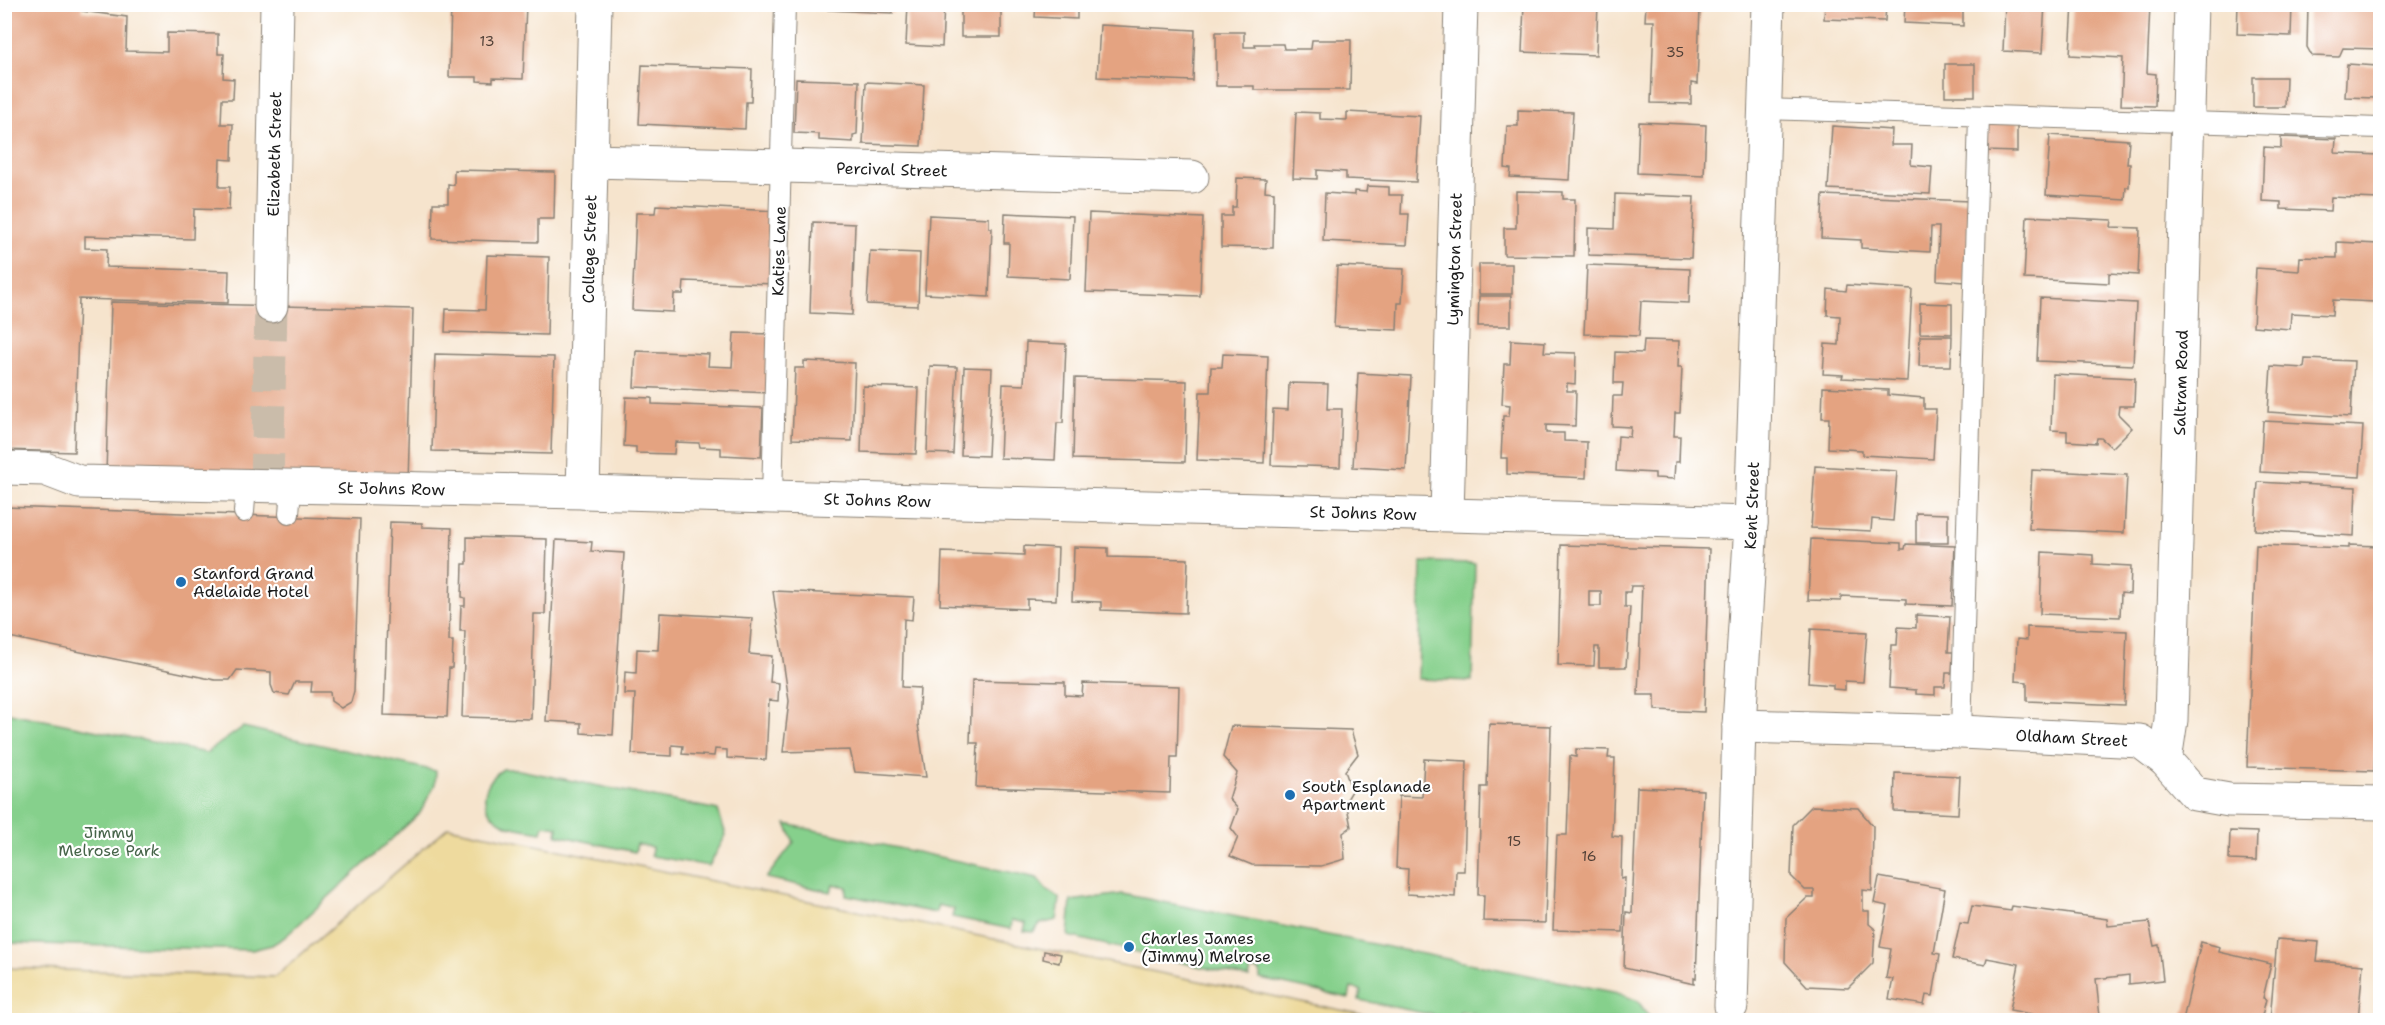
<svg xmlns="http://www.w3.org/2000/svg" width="2385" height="1025" font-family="'Shantell Sans',sans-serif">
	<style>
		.green { fill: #86d08c; stroke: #517654; stroke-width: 1.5 }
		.sand { fill: #eeda9e; stroke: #857b5d; stroke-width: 1.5 }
		.building { fill: #e4a381; fill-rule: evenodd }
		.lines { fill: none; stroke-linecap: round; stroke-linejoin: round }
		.minor-tunnel { stroke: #cabcaa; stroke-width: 33; stroke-dasharray: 33 16; stroke-linecap: butt }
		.service-casing { stroke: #898074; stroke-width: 22 }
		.minor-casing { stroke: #898074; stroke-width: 35 }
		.service { stroke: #fff; stroke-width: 20 }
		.minor { stroke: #fff; stroke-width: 33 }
		.poi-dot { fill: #1f6fb2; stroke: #fff; stroke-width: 2 }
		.labels { text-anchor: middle; stroke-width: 4.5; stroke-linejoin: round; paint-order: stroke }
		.number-label { font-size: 14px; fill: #4e3e35 }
		.street-label { font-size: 16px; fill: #1c1c1c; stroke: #fff }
		.poi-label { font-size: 16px; fill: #1c1c1c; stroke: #fff; text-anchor: start }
		.park-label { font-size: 16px; fill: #466449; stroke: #fff }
	</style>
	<rect width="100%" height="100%" fill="#fff"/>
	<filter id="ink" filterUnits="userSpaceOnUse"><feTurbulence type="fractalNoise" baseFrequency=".0167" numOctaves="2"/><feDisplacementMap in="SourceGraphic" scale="12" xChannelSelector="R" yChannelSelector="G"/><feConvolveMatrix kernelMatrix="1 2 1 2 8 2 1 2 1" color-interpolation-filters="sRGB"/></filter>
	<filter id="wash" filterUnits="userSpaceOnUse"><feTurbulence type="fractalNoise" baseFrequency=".008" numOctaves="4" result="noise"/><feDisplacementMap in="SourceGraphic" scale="24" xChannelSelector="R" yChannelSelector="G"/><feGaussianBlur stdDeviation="1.35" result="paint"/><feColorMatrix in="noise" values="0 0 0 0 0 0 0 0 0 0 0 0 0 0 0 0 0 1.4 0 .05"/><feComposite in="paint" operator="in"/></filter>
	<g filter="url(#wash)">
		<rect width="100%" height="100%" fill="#f6e4cd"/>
		<g class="green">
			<polygon points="1421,562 1475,563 1472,681 1418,679"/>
			<polygon points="5,712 206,753 243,727 436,771 435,784 420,813 285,937 272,945 252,950 5,943"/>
			<path d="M503 769H514L718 810 726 835 709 866 651 856 652 847 637 844 635 852 557 835 558 827 544 825 542 832C531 830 519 829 509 826 479 815 477 786 503 769Z"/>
			<polygon points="786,824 1037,878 1047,890 1060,899 1057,920 1040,924 1033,932 1024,931 1026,923 1012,920 1011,929 952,917 954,909 938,905 936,913 846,895 847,887 833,884 831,892 766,878 794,842"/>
			<polygon points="1123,894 1618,993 1638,1001 1649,1017 1655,1020 1476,1020 1477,1014 1460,1011 1458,1020 1359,1000 1361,990 1351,988 1349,998 1260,979 1260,971 1251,970 1249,978 1068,936 1071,901"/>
		</g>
		<polygon class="sand" points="448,827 1389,1020 5,1020 5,968 275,977"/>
		<g id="blocks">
			<g class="building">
				<polygon points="4,4 82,4 82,11 127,17 126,51 167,52 167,33 218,34 218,54 224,54 223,78 234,79 233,99 222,99 221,124 233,124 232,160 220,159 219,187 230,187 229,210 194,209 193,239 85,236 85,248 107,249 106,267 229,271 228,303 79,299 74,452 4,450"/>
				<polygon points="451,4 526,4 523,79 493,78 493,82 477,81 477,77 449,77"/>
				<polygon points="828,4 893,4 893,13 828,10"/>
				<polygon points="908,4 944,4 942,47 906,45"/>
				<rect x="961" y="4" width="40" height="33"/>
				<polygon points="1036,4 1077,4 1077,19 1035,17"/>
				<polygon points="1120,4 1181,4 1181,9 1120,7"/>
				<polygon points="1524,4 1598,4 1596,55 1522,52"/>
				<polygon points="1646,4 1693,4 1693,8 1700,9 1697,84 1691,83 1691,104 1651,103 1654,21 1645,21"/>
				<polygon points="1825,4 1886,4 1885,21 1824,19"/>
				<polygon points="1905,4 1963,4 1963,26 1904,23"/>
				<polygon points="2005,4 2045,4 2042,53 2003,51"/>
				<polygon points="2073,4 2150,4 2147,73 2156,74 2155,106 2121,105 2123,58 2070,55"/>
				<polygon points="2238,4 2292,4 2291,36 2237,34"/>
				<polygon points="2308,4 2380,4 2380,49 2343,48 2339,57 2312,56 2307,47"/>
				<polygon points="1100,25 1195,30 1193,81 1097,77"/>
				<polygon points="1216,32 1244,32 1244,47 1256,47 1255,44 1283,44 1284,49 1311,49 1312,40 1351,40 1350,90 1254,90 1254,86 1216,86"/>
				<rect x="1945" y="64" width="30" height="32"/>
				<polygon points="2347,64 2377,66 2375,98 2345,97"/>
				<polygon points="642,65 752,69 751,102 746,102 745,129 639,124"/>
				<polygon points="2253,77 2286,77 2285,107 2253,107"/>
				<polygon points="796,79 859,81 857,134 853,135 853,142 819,140 819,134 794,133"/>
				<polygon points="866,82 924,85 921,146 863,144"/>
				<polygon points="1518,110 1573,112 1569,180 1510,177 1511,169 1505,168 1507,126 1518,126"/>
				<polygon points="1296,112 1320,113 1320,119 1347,120 1347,112 1420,116 1416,182 1346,179 1346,172 1317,170 1317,179 1293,178"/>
				<polygon points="1639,122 1706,125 1704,176 1637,173"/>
				<polygon points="1985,122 2017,122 2017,152 1984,151"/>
				<polygon points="1832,126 1892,130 1891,145 1912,145 1911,165 1932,167 1930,194 1828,189"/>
				<polygon points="2050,135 2129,140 2127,164 2130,164 2129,187 2126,187 2125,200 2046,195"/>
				<polygon points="2281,137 2336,139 2335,153 2380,155 2379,199 2331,197 2330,211 2281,209 2281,202 2262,201 2264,147 2281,148"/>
				<polygon points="454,170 555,172 554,219 538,219 538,242 432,239 433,203 448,203 448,184 454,185"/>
				<polygon points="1237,178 1266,179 1265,191 1274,192 1273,248 1221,247 1221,216 1232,216 1232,207 1236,207"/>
				<polygon points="1367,186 1389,187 1389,195 1402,195 1401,214 1409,214 1407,245 1323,241 1325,193 1354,195 1354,191 1366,192"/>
				<polygon points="1516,191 1563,192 1563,199 1575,199 1574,256 1504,255 1504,228 1516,228"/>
				<polygon points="1615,194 1694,197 1691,258 1588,255 1588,228 1614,229"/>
				<polygon points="1823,195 1970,201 1966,282 1937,280 1939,227 1931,227 1930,252 1861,248 1861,240 1821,238"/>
				<polygon points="656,205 777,211 774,284 684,281 683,294 674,294 673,312 632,310 636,213 655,213"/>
				<polygon points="1005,213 1073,216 1070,279 1008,276 1009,243 1004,243"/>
				<polygon points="1089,213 1203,218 1200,296 1086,292"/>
				<polygon points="929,215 989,218 989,228 992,228 989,297 925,294"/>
				<polygon points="2027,216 2112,220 2111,227 2140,228 2138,275 2109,273 2109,283 2024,279"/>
				<polygon points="813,222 855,224 852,315 810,313"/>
				<polygon points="2337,242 2378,244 2375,302 2333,300 2332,315 2291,313 2290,329 2253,326 2256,268 2299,271 2300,257 2337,258"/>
				<polygon points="870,251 920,253 918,306 867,304"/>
				<polygon points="487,255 549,257 547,335 445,332 446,309 485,310"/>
				<rect x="1479" y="264" width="33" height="30"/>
				<polygon points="1587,265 1690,269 1689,303 1641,301 1639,336 1584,334"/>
				<polygon points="1337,266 1404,269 1402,303 1398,303 1397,330 1334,327"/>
				<polygon points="1847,285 1912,289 1907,381 1842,378 1843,375 1823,374 1825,344 1839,345 1840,316 1827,315 1828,289 1846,291"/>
				<polygon points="1479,296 1511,296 1511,326 1478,326"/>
				<polygon points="2040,298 2136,303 2133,365 2037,361"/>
				<polygon points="111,302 413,309 408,482 106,474"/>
				<polygon points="1920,303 1952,304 1952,334 1920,333"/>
				<polygon points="734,333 772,334 770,393 634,387 636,351 709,354 708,366 732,367"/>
				<polygon points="1920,336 1952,336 1951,366 1919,366"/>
				<polygon points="1511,340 1545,342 1544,352 1576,353 1575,384 1567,383 1567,391 1576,391 1575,426 1546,425 1546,433 1564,433 1564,441 1587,442 1586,478 1507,474 1507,458 1501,458 1503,416 1509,416 1510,405 1502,404 1504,364 1510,364"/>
				<polygon points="1644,340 1679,341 1678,367 1682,367 1680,413 1675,413 1674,436 1680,436 1679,462 1675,462 1674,479 1655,478 1655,473 1616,471 1618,436 1630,437 1631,427 1612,426 1613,396 1622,396 1623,383 1614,383 1615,352 1643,353"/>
				<polygon points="1026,342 1066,344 1063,423 1057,423 1055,460 1000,458 1003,384 1024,385"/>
				<polygon points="435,354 554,357 551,454 432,451"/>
				<polygon points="1223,354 1268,356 1264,463 1197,460 1200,392 1210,392 1211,367 1222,367"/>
				<polygon points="2305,359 2354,361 2351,417 2268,412 2271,366 2304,368"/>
				<polygon points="804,361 855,363 852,441 792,439 795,368 804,368"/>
				<polygon points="930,366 957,367 953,454 927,453"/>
				<polygon points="964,367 992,368 988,456 961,455"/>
				<polygon points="1358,373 1411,376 1406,470 1353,467"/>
				<polygon points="2053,374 2135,378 2134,406 2119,406 2118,414 2132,428 2112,448 2101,438 2097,438 2096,443 2067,441 2067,431 2051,430"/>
				<polygon points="1075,378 1187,381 1185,462 1073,459"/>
				<polygon points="1289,383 1328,384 1327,409 1342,409 1340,467 1271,465 1273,409 1288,410"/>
				<polygon points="863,386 919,388 916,454 861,452"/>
				<polygon points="1823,387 1888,390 1888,395 1924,398 1924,409 1936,409 1933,459 1862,455 1862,450 1828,448 1829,418 1822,418"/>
				<polygon points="626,397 652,398 652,404 763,408 761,457 721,455 721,448 700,447 699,443 675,442 674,454 636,453 636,447 624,446"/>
				<polygon points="2263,421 2363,426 2360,477 2260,472"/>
				<polygon points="1815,466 1897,471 1893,521 1872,519 1871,531 1811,528"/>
				<polygon points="2032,470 2127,475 2124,533 2029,529"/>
				<polygon points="2258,482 2356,487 2354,536 2255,530"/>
				<polygon points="4,507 360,519 354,691 351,702 341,708 331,701 330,692 311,692 312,682 295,682 289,695 274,693 271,685 271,672 237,670 230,680 215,680 4,636"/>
				<polygon points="1916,513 1948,514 1948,543 1916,543"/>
				<polygon points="390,522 422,523 422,527 452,528 449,641 453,641 452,668 449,668 447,717 384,715"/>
				<polygon points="467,537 547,539 545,614 534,614 531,719 462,717 465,631 460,631 461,606 465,606 465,598 462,597 463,564 467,564"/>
				<polygon points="1811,539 1901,543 1901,549 1905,549 1906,544 1955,546 1952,606 1906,604 1906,599 1841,596 1841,601 1808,600"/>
				<polygon points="556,540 592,542 591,551 624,553 613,735 581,733 581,723 546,721"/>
				<path d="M1561 545 1709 549 1704 712 1655 710V695H1638L1642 586H1631L1630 592H1625V607H1630L1626 667H1599V647H1595L1594 666 1558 665ZM1589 591H1601V606H1589Z"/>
				<polygon points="2256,545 2349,548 2349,545 2380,546 2380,639 2374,771 2247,767"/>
				<polygon points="1024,546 1058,548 1056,600 1027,599 1027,609 940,605 942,552 1024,555"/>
				<polygon points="1074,547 1108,548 1108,557 1188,559 1186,613 1101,610 1101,602 1072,601"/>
				<polygon points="2042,552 2093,555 2093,564 2131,566 2130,594 2121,593 2120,617 2040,614"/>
				<polygon points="773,591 914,597 912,620 904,619 902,687 920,688 918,724 926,777 855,772 850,750 783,752 789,701"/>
				<polygon points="660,613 752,618 749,654 772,656 770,682 779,683 778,701 769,700 766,760 727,758 727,750 715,749 714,756 682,754 683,746 672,745 672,756 632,754 635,694 624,694 625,672 636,673 637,649 658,650"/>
				<polygon points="1916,615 1950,617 1948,652 1953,652 1952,673 1946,673 1945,687 1935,687 1935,695 1916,694 1916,690 1889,688 1891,645 1897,645 1898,627 1916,628"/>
				<polygon points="2027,627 2127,631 2124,705 2027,701 2027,682 2015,681 2017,639 2027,640"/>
				<polygon points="1811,629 1867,632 1863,682 1845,681 1845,690 1833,689 1833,685 1808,683"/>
				<polygon points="972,680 1065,682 1065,695 1082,696 1083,683 1179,686 1177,757 1171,757 1170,793 976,787 978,743 970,743"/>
				<polygon points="1489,724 1551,726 1545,923 1483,921 1484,895 1478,895 1481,787 1487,787"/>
				<polygon points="1231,726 1351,730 1358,754 1345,771 1352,791 1346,801 1351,827 1343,833 1345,859 1321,866 1252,865 1230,856 1238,837 1231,828 1238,809 1229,799 1237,773 1223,757"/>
				<polygon points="1576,749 1609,750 1608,758 1615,758 1612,836 1622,837 1621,879 1625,878 1623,932 1553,930 1557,835 1567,835 1570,756 1576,757"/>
				<polygon points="1424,759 1467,761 1464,871 1456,871 1455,897 1407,894 1408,869 1396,868 1399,796 1422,797"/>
				<polygon points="1895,773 1960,776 1958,814 1894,811"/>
				<polygon points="1637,787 1703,790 1696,979 1694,978 1694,984 1624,968 1626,912 1632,913"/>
				<polygon points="1812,806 1858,808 1873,826 1872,891 1863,890 1863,911 1869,911 1869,924 1875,929 1873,963 1848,988 1807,986 1785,962 1786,918 1807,898 1814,898 1814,890 1805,890 1791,876 1793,825"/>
				<polygon points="2230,831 2257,832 2256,861 2229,860"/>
				<polygon points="1879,877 1945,889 1934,953 1940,954 1933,996 1926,995 1924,1005 1889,999 1893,979 1886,978 1891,949 1880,947 1888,906 1874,903"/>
				<polygon points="1972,906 2011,911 2012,906 2107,919 2108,926 2149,922 2154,946 2159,945 2163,980 2129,984 2129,975 2096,979 2100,1017 2078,1017 2077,1020 2031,1020 2032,1014 2010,1010 2019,964 1987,958 1985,965 1952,959 1960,923 1968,924"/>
				<polygon points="2277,939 2319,942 2317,961 2363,965 2358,1020 2270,1020"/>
				<polygon points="2201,942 2220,947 2219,952 2271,964 2263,998 2266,999 2261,1020 2183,1020"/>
				<polygon points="1044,951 1061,954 1059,963 1043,959"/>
			</g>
		</g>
	</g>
	<g filter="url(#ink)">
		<use href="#blocks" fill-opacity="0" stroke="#898074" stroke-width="1.5"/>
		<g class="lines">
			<polyline class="minor-tunnel" points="267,487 271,306"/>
			<g class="service-casing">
				<g id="service">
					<polyline points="1765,109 2380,128"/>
					<path id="s1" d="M772 497 785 4"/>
					<polyline points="244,512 246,486"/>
					<polyline points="289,514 291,487"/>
					<polyline points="1961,732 1979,116"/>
				</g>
			</g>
			<g class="minor-casing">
				<g id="minor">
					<path id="s2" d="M592 161 1192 177"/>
					<path id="s3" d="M271 306 277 4"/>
					<path id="s4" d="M4 468 45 469 79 482 583 492 1751 523"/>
					<path id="s5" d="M583 492 595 4"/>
					<path id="s6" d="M1447 514 1461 4"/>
					<path id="s7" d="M1739 726 1961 732 2140 741 2165 760 2195 794 2229 800 2380 803"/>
					<path id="s8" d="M2165 760 2171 720 2191 4"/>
					<path id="s9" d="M1731 1006 1739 726 1751 523 1768 4"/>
				</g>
			</g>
			<use href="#service" class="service"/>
			<use href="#minor" class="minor"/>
		</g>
	</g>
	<g class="poi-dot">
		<circle cx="181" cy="582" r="6"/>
		<circle cx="1290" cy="795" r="6"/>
		<circle cx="1129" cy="947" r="6"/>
	</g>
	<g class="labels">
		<g class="number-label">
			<text x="487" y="46">13</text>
			<text x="1675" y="57">35</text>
			<text x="1514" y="846">15</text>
			<text x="1589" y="861">16</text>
		</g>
		<g class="street-label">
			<text dy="6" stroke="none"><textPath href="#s3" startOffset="152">Elizabeth Street</textPath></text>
			<text dy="6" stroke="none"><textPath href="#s2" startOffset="300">Percival Street</textPath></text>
			<text dy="6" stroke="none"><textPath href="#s5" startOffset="243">College Street</textPath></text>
			<text dy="6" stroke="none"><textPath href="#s1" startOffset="246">Katies Lane</textPath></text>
			<text dy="6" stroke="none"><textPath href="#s6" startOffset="255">Lymington Street</textPath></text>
			<text dy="6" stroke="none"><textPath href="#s8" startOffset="378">Saltram Road</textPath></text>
			<text dy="6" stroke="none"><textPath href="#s4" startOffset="390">St Johns Row</textPath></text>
			<text dy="6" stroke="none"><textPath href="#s4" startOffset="876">St Johns Row</textPath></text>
			<text dy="6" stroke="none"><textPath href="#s9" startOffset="501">Kent Street</textPath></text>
			<text dy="6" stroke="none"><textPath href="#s4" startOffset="1362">St Johns Row</textPath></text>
			<text dy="6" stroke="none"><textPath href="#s7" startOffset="333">Oldham Street</textPath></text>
		</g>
		<g class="poi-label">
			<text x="193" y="579">Stanford Grand<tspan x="193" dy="18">Adelaide Hotel</tspan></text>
			<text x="1302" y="792">South Esplanade<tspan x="1302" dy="18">Apartment</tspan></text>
			<text x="1141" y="944">Charles James<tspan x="1141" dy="18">(Jimmy) Melrose</tspan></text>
		</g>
		<g class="park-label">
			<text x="109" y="838">Jimmy<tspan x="109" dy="18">Melrose Park</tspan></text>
		</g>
	</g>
	<rect width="2385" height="1025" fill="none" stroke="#fff" stroke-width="24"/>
</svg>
